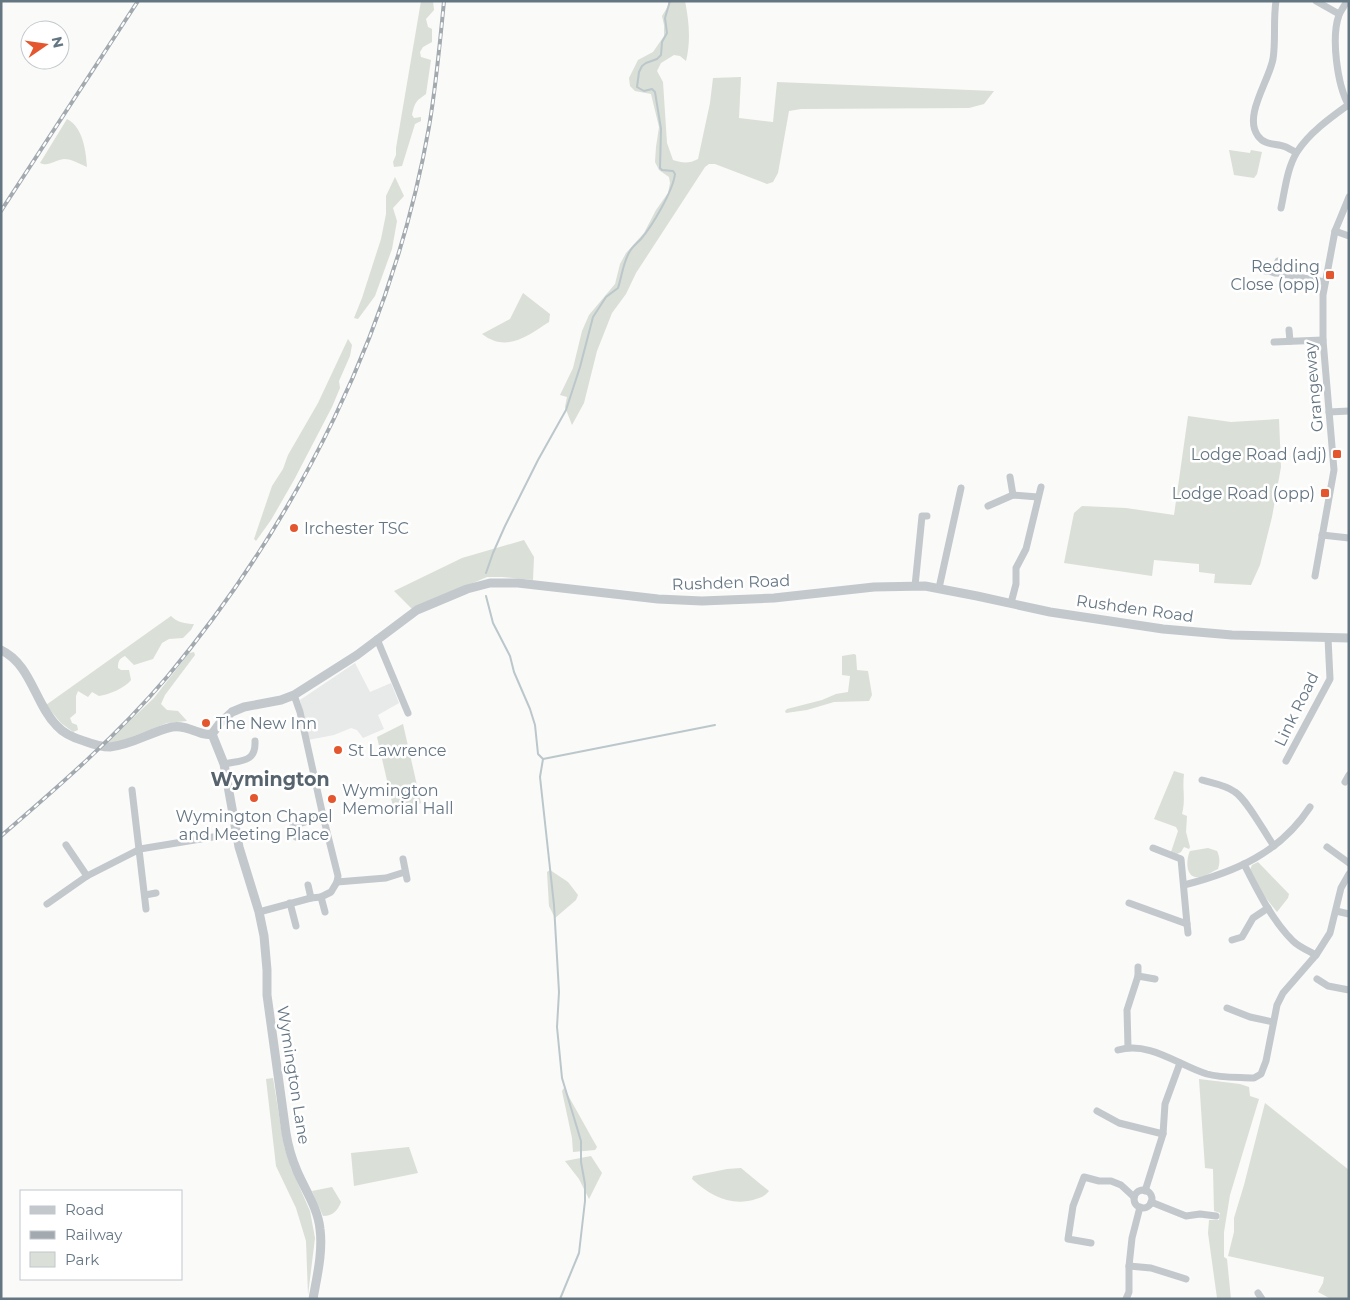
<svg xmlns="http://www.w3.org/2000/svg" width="1350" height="1300" font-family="Montserrat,sans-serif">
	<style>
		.built { fill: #e8e9e9 }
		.green { fill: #dadfd7 }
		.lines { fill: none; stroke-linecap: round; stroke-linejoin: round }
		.stream { stroke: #bbc7cb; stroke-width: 2 }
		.minor { stroke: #c3c8cc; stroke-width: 7 }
		.tertiary { stroke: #c3c8cc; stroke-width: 9 }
		.rail-casing { stroke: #a2aab0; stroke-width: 4 }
		.rail { stroke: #fff; stroke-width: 2; stroke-dasharray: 5.5; stroke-linecap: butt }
		.poi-dot { fill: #e4572e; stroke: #fff; stroke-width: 2 }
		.labels { text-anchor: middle; stroke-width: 5; stroke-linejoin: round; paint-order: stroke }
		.poi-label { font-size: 16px; fill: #657683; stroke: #fff; text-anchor: start }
		.street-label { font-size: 16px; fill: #657683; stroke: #fff }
		.quarter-label { font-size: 19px; font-weight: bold; fill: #57646e; stroke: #fff }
	</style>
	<rect width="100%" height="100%" fill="#fafaf8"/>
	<polygon class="built" points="355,663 370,692 391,683 399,703 378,715 384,729 363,738 357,730 351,728 334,735 308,740 300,700"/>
	<g class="green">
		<path d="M421 1H433L434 10 426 19 428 27 432 29V42L423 47 420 52 421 57 431 60 426 94C416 101 415 102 412 115L414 118 421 117V121L415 124 402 166 394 167 393 162 396 155V148Z"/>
		<path d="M668 1H685C689 21 691 41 686 61L680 56 674 55 661 63 657 71 663 82 667 143 673 160C682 163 689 164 698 159L710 103 713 78 741 77 739 118 773 122 777 82 994 91 984 104 969 108 801 109 789 111 778 173 773 182 767 184 715 164H709L705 167 636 273 626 294 612 313 597 351 584 403 572 425 565 407 567 397 560 395 573 368 582 331 589 315 615 284 620 264 626 253 644 233 656 210 668 193 670 183 669 177 659 170 655 162 656 147 659 127 651 94 635 91 630 86 629 78 638 60 653 52 664 36V25L662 16 668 6Z"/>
		<path d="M67 119C83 127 86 151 87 167 80 164 72 159 64 159 54 160 49 167 40 163Z"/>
		<polygon points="1229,150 1250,153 1251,150 1262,152 1257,174 1254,178 1234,175"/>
		<polygon points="395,177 404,196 393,208 397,221 392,249 375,296 358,319 354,318 362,298 381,239 386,214 386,196"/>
		<path d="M523 293 550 314 549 322C527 336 507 353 482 334L510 319Z"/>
		<polygon points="348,339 352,345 350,356 339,381 340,388 332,407 294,480 271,520 256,541 254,539 272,486 283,469 288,455 318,403"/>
		<polygon points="1188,416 1231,422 1279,419 1281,467 1272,517 1260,565 1251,585 1214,583 1215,574 1199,572 1199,564 1154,560 1152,576 1064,563 1074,513 1082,506 1126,508 1174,515"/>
		<polygon points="524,540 534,557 533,580 502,577 487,577 412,609 394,591 462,558"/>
		<path d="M171 616C176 622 186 624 194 624L191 630 183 638 169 639 162 643 153 659 134 665 125 656C119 659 118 661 118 668L121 670H129L131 680C125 688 108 695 99 696L92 692 88 697 78 691 76 696V713L70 718 72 723 77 725 78 730 73 732 61 723 46 705Z"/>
		<polygon points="194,652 195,655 165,695 161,704 167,710 178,711 187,721 167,723 116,743 105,744 154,698 189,653"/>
		<polygon points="854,654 856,655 857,670 868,671 872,695 869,701 834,702 807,710 786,713 785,711 787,709 822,700 836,694 848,692 850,676 842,675 842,656"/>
		<polygon points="403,724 421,803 394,811 377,737"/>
		<path d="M1174 771 1184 774C1182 788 1186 800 1182 814L1187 816 1186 832 1190 847 1189 849 1184 847 1181 852 1177 854 1171 852 1178 831 1176 827 1154 819Z"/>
		<path d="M1208 848 1217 851C1220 857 1220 863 1218 869 1213 871 1205 877 1199 877 1185 879 1186 859 1190 851Z"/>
		<polygon points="1258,862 1289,894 1288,898 1277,912 1262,893 1250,870 1252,865"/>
		<polygon points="550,870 568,882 578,895 576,900 555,918 549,906 547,872"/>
		<polygon points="273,1078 284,1146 291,1168 310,1211 315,1238 308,1295 306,1241 296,1208 276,1166 266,1079"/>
		<polygon points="1199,1079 1240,1084 1249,1087 1250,1096 1259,1099 1230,1195 1224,1232 1224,1257 1227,1259 1231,1299 1217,1298 1208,1233 1209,1220 1219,1220 1220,1213 1214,1211 1213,1169 1205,1168"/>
		<polygon points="564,1088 593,1140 597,1147 595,1150 573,1152 572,1138 562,1091"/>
		<polygon points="1265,1103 1349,1170 1349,1299 1331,1299 1318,1292 1323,1283 1324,1277 1228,1256 1234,1232 1234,1218 1244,1185"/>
		<polygon points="409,1147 418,1173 354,1186 351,1153"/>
		<polygon points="591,1156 602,1173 589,1199 579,1179 565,1161"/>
		<path d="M741 1168 769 1191C765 1196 762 1197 756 1199 732 1207 710 1196 692 1179L693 1176 727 1169Z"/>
		<path d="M332 1187 341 1202C338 1210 333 1216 323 1216L312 1191Z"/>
	</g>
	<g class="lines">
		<g class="stream">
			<path d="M486 573 493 553 505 526 538 460 566 410 580 367 593 317 606 297 618 288C622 276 623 262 630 251 633 246 637 243 641 239 652 226 673 191 675 174L673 171 662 170 660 168 661 129 655 92 652 89 644 91 637 87 639 72 642 66 646 63 657 59 661 55 662 42 667 33 665 18 670 1"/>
			<polyline points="486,596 493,623 510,656 514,672 530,709 535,725 538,754 543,759 540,777 554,905 559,992 557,1027 562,1078 581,1141 581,1162 585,1184 585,1201 579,1253 560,1299"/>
			<polyline points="543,759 715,725"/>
		</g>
		<g class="minor">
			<path d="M1276 1C1273 21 1276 40 1273 59 1269 81 1243 116 1258 136 1265 146 1276 143 1286 147 1290 149 1293 151 1296 152"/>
			<polyline points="1316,1 1339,14"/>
			<path d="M1347 1C1345 5 1341 10 1339 15 1331 37 1337 85 1349 106"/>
			<path d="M1281 208C1285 190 1287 168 1297 152 1309 133 1330 118 1348 105"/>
			<polyline points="1335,231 1349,236"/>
			<polyline points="1261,270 1325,282"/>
			<polyline points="1275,273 1278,261"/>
			<polyline points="1289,330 1290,341"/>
			<polyline points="1274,342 1323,340"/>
			<polyline points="1329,412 1349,411"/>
			<polyline points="1010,477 1013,495"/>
			<polyline points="988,506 1013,495 1038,497"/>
			<polyline points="1322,535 1349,538"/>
			<polyline points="1315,576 1334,470 1323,340 1323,295 1335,231 1349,197"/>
			<polyline points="915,586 922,516 927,516"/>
			<polyline points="939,588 961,488"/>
			<polyline points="1011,603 1016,584 1016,568 1026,549 1041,487"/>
			<polyline points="377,639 408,713"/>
			<polyline points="1286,761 1330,679 1328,638"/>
			<path d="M224 764C241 760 256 763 255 741"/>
			<path d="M1202 780C1212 783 1226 785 1235 792 1248 801 1264 832 1274 846"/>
			<polyline points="1345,782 1349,775"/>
			<polyline points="132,790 146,909"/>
			<polyline points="296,837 293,826 323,816"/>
			<polyline points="66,845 87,876"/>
			<polyline points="1327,847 1349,863"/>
			<polyline points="403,859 407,879"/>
			<path d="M1244 864C1256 888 1273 922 1293 941 1299 947 1309 951 1316 955"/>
			<polyline points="337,882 386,878 405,872"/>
			<polyline points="308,885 311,898"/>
			<path d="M1184 885C1235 872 1280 853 1310 807"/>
			<polyline points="145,895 156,893"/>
			<polyline points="321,897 325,912"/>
			<polyline points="290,903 296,926"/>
			<polyline points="1129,903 1187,924 1181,859 1153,848"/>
			<polyline points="47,904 87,876 140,849 237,833"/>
			<polyline points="1336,911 1349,914"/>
			<polyline points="259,912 311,898 321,897 331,892 337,882 338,876 323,816 300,712 294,695"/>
			<polyline points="1187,924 1188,933"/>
			<polyline points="1232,940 1242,937 1253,918 1268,908"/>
			<polyline points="1138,976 1138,967"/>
			<polyline points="1317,979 1328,986 1349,990"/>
			<polyline points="1227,1008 1250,1017 1273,1022"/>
			<polyline points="1128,1047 1127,1010 1138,976 1155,979"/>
			<path d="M1118 1050C1150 1041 1178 1065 1207 1074 1221 1078 1239 1077 1254 1078L1261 1074 1266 1061 1277 1005 1283 993 1316 955 1330 933 1341 888 1349 874"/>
			<polyline points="1097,1111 1119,1123 1163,1134"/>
			<circle cx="1143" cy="1199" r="9"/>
			<polyline points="1145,1191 1163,1134 1165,1104 1180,1063"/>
			<polyline points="1151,1202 1186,1216 1200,1214 1216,1216"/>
			<polyline points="1091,1243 1068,1239 1073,1206 1084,1177 1099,1181 1111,1181 1121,1185 1134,1197"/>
			<polyline points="1129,1266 1151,1268 1186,1279"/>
			<polyline points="1258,1293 1262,1299"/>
			<polyline points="1126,1299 1129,1292 1129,1266 1132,1238 1140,1207"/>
		</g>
		<g class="tertiary">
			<path d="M1 650C31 664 35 704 57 726 64 734 74 738 84 741 92 744 101 747 110 747 132 745 150 732 172 727 188 724 201 737 212 734"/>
			<polyline points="212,734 220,723 232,712 244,707 281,700 294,695 357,655 417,610 467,589 490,583 518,583 658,599 702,601 774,598 874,587 925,586 977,596 1050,612 1163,629 1232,635 1349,638"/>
			<path d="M212 734 224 764 239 847 259 912 264 936 267 970V995L286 1133C288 1146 292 1159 297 1171 305 1190 318 1208 320 1229 323 1252 317 1276 313 1299"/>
		</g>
		<g class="rail-casing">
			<g id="rail">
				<polyline points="1,211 138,1"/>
				<path d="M1 836C59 786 117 736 167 677 298 520 393 330 429 127 436 86 440 43 444 1"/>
			</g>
		</g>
		<use href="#rail" class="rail"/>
	</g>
	<g class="poi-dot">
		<rect x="1325" y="270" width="10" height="10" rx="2.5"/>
		<rect x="1332" y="449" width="10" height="10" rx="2.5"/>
		<rect x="1320" y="488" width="10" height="10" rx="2.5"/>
		<circle cx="294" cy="528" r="5"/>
		<circle cx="206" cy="723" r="5"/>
		<circle cx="338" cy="750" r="5"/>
		<circle cx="254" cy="798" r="5"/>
		<circle cx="332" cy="799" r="5"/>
	</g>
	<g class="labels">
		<g class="poi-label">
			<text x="1320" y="272" text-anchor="end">Redding<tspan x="1320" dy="18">Close (opp)</tspan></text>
			<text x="1327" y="460" text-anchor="end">Lodge Road (adj)</text>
			<text x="1315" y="499" text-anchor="end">Lodge Road (opp)</text>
			<text x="304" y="534">Irchester TSC</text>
			<text x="216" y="729">The New Inn</text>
			<text x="348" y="756">St Lawrence</text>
			<text x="342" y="796">Wymington<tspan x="342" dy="18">Memorial Hall</tspan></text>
			<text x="254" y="822" text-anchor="middle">Wymington Chapel<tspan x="254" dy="18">and Meeting Place</tspan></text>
		</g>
		<g class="street-label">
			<text transform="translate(1313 387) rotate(-95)" y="6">Grangeway</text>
			<text transform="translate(731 582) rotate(-2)" y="6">Rushden Road</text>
			<text transform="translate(1135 608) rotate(8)" y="6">Rushden Road</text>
			<text transform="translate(1296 709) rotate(-64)" y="6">Link Road</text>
			<text transform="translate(294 1075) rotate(81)" y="6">Wymington Lane</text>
		</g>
		<g class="quarter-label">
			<text x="270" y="786">Wymington</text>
		</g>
	</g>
	<rect width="1350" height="1300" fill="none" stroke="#657683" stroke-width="5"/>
	<rect x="20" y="1190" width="162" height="90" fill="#ffffff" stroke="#c1c8cd"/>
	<rect x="30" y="1206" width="25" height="8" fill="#c3c8cc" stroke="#c1c8cd"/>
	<text x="65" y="1215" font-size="15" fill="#657683">Road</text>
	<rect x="30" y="1231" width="25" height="8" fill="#a2aab0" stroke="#c1c8cd"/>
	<text x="65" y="1240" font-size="15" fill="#657683">Railway</text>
	<rect x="30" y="1252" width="25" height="15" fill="#dadfd7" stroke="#c1c8cd"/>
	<text x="65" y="1265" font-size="15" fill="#657683">Park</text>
	<g transform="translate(45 45) rotate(77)"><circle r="24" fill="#ffffff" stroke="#c1c8cd"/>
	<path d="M0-4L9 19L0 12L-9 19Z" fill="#e4572e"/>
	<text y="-8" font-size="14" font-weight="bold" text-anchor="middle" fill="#657683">N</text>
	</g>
</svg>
